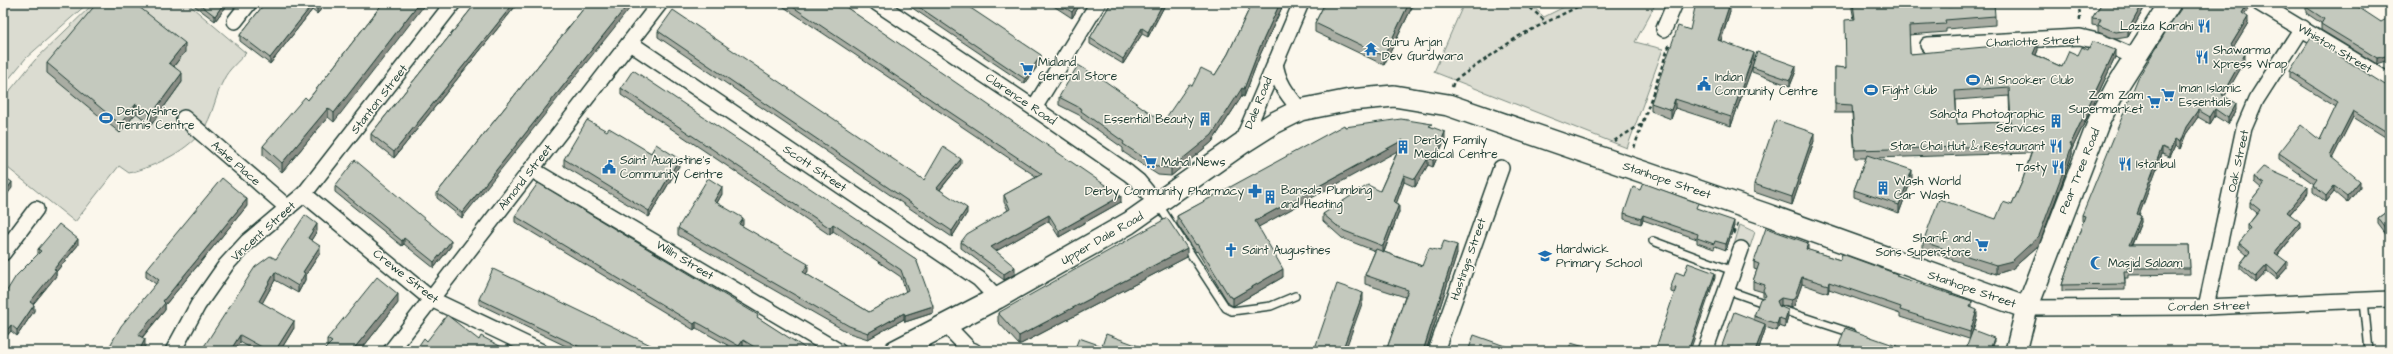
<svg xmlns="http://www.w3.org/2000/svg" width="2393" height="354" font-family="'Architects Daughter',sans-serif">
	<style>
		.green { fill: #dbdcd1; stroke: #7d8c82 }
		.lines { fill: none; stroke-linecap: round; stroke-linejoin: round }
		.lane-casing { stroke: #1f3d34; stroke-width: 10 }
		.street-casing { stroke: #1f3d34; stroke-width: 18 }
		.secondary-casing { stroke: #1f3d34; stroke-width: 24 }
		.path { stroke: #1f3d34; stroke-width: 2.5; stroke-dasharray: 4 3; stroke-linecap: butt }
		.lane { stroke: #fbf7ec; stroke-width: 7 }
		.street { stroke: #fbf7ec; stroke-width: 15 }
		.secondary { stroke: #fbf7ec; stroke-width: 21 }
		.wall { fill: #a9ada3; stroke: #1f3d34; fill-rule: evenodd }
		.shaded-wall { fill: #898d85; stroke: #1f3d34 }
		.building { fill: #c4c9be; stroke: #1f3d34; fill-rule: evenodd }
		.labels { text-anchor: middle; stroke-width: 3; stroke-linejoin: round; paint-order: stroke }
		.poi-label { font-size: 12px; fill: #1f3d34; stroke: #fbf7ec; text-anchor: start }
		.street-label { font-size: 12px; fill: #1f3d34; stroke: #fbf7ec }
	</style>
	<rect width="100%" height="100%" fill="#fbf7ec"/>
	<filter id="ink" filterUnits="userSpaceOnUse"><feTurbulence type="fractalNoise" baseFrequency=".025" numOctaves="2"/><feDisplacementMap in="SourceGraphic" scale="8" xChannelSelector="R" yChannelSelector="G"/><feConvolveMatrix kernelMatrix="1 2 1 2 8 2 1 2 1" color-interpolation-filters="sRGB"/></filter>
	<g filter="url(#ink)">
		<g class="green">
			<polygon points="3,3 88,3 26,58 3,86"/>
			<path d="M94 3H187L246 53C239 61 228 70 224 79 216 94 214 110 206 125 191 150 156 166 129 173L119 166 75 222 3 164V99L35 60Z"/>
			<polygon points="1464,3 1529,3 1544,17 1572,3 1656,3 1635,42 1663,49 1627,148 1434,72"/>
			<polygon points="1740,225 1755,232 1749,250 1734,245"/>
		</g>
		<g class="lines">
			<g class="lane-casing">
				<g id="lane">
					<polyline points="1158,204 1226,308 1232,311 1271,306 1295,296"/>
					<polyline points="1653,241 1733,271"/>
					<polyline points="1727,290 1761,302"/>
					<polyline points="2364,300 2369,351"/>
					<polyline points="1782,310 1852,333"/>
				</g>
			</g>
			<g class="street-casing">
				<g id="street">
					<polyline points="877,3 1034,108 1128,173 1138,181 1157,204"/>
					<polyline points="2259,3 2390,82"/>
					<polyline points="235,21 249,3"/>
					<polyline points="1664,29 1675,3"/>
					<polyline points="630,43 979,279 997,298"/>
					<polyline points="1928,45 2080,37 2101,42 2135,57"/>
					<path d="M1275 62C1277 82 1288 95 1300 110"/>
					<polyline points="1034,108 1098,3"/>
					<polyline points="184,118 288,208"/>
					<polyline points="1241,144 1301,3"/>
					<polyline points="531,169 838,351"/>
					<polyline points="304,194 431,299 540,351"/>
					<polyline points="3,253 36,209"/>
					<polyline points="2206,307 2244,128 2256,100 2302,28"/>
					<polyline points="2027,308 2206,307 2390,299"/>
					<polyline points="946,325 969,349 974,351"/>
					<polyline points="173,351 198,305 226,265 247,242 304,194 453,3"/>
					<polyline points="391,351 660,3"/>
					<polyline points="1436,351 1501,168"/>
					<polyline points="1705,351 1741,249"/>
				</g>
			</g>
			<g class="secondary-casing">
				<g id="secondary">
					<polyline points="895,351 997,298 1129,223 1241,144 1274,123 1300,110 1350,100 1394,96 1448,105 1765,214 2027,308"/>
					<polyline points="2016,351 2027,308 2099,121 2116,88 2170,3"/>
				</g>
			</g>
			<g class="path">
				<polyline points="1525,3 1546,22"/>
				<polyline points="2079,3 2080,20"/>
				<polyline points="1452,87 1454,81 1519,36 1585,3"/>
				<polyline points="1614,141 1642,124"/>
				<polyline points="1634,148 1670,43"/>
				<polyline points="1734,234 1738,224"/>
			</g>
			<use href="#lane" class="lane"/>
			<use href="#street" class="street"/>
			<use href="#secondary" class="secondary"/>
		</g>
		<g class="wall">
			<polygon points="191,3 229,3 215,21"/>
			<polygon points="265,3 326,3 317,14 312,10 270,64 240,41 240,35"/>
			<polygon points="383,3 334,122 328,117 282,172 263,155 263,146 308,100"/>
			<polygon points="476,3 518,3 394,158 371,140 371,134"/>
			<polygon points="588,3 462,218 437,198 437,193"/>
			<polygon points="778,3 840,3 1121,202 1059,237 1049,221 996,251 1015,274 1004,280 961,248 961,242 1008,210 1004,202 1004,195 1037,177"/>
			<polygon points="905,3 963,3 1041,61 1025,84"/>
			<polygon points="1049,3 1081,3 1072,18"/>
			<polygon points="1111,3 1166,3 1148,37 1142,34 1123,64 1090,44 1090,38"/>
			<polygon points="1252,3 1284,3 1260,55 1244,97 1242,96 1212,142 1171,176 1158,175 1123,152 1123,148 1081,118 1081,116 1059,105 1059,97 1163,122 1192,86 1215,75 1228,54"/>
			<polygon points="1325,3 1414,3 1384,65 1315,32 1315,23"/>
			<path d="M1852 3H1947L1948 7 1995 16V25L1946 29V32L1909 35 1910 54 2038 50 2036 55 2062 67 2078 55 2088 50 2115 58 2072 149V154L2063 180 2039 245 2012 269 1996 274 1923 250V242L1996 219 2012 205 2022 182 2031 153 1874 158 1912 178 1899 213 1854 197V190L1866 158H1855L1852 113H1835V67L1846 68 1854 19 1852 9ZM2009 96 2010 122 1957 124 1956 100Z"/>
			<polygon points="2102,3 2147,3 2128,37 2116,39 2098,32 2098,26 2092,25 2092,18"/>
			<polygon points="2249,3 2249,8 2244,14 2248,23 2233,47 2245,61 2224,96 2236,110 2228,124 2215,116 2210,124 2198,117 2186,134 2180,149 2175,146 2170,157 2162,154 2139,215 2141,222 2132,245 2189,245 2190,274 2128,275 2128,278 2125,278 2125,290 2062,291 2062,285 2083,222 2082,221 2082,215"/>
			<polygon points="2306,7 2381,22 2377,64 2321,30 2321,23 2306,13"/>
			<polygon points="1730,12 1721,41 1754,62 1796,71 1790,86 1752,72 1752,67 1731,126 1675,108 1671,119 1651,111 1651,103 1690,30"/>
			<polygon points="658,31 924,180 961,164 940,190 967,213 952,237 658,37"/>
			<polygon points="185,52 174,66 182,82 151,125 136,113 120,133 47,73 47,63"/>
			<polygon points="2290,71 2390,88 2390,140 2353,117 2332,158 2360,187 2347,203 2334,192 2326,202 2313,192 2313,185 2314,184 2279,159 2279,153 2320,140 2336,107 2290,78"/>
			<polygon points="621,88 916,259 933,313 905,322 904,319 868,339 849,333 678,235 678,228 722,194 717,203 743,225 742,226 808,271 806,274 869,312 906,292 901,277 833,231 830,235 621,95"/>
			<polygon points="1345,127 1432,127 1445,139 1433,167 1428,165 1415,187 1404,182 1396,203 1399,212 1384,252 1422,266 1440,251 1457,254 1426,351 1386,351 1405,297 1365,284 1365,275 1375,251 1342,238 1323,221 1323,214 1380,191 1398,150 1258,227 1283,277 1233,306 1229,304 1197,251 1196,252 1177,224 1177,216"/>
			<polygon points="607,131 651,153 679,166 649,217 564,166 564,159"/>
			<polygon points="1814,141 1792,205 1754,192 1754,184"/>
			<polygon points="2254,177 2308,193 2290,214 2300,228 2278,255 2287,268 2277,279 2267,271 2256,283 2240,269 2240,264 2247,255 2239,248 2239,243 2249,231 2248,230 2248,225 2257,213 2250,207 2250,202 2261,188 2254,182"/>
			<polygon points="335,186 451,246 434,268 404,244 402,246 335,192"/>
			<polygon points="247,206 165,305 165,310 142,338 145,346 107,351 156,284 146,277 146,270"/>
			<polygon points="1698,209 1734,226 1726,250 1715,246 1714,249 1697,243 1697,239 1643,220 1641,224 1624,219 1624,213"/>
			<polygon points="2390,209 2390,240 2378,224 2378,218"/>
			<polygon points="515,216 758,318 808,351 752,351 743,346 740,351 738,351 702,331 696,328 694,330 515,222"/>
			<polygon points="317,231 311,240 320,253 305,276 305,280 298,293 275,280 262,303 294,328 280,351 256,351 240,342 201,351 276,259"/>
			<polygon points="78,245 56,272 56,276 33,304 34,311 17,336 11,331 3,340 38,254 38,249"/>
			<polygon points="1808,250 1840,260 1897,276 1972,308 1977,317 1973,330 1994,343 1992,348 1997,351 1969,339 1900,317 1900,314 1829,289 1828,293 1802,284 1794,306 1791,308 1781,305 1779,307 1788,317 1785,328 1779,326 1777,331 1765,327 1765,330 1758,351 1720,351 1754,320 1754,316 1763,297 1763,292 1753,289 1753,281 1757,270 1754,269 1754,262"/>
			<polygon points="1187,257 1019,345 998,322 998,313"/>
			<polygon points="1684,275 1715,278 1674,293 1671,292 1671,287"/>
			<polygon points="479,299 663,351 576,351 479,304"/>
			<polygon points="398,303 360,351 323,351 327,347 327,339"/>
		</g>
		<g class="shaded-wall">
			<polygon points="224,3 229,3 215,21 215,16"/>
			<polygon points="321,3 326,3 317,14 317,8"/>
			<polygon points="419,3 426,3 334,122 334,113"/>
			<polygon points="514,3 518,3 394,158 394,152"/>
			<polygon points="629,3 634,3 462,218 462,213"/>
			<polygon points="1078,3 1081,3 1072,18 1072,12"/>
			<polygon points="1163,3 1166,3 1148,37 1148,32"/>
			<polygon points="1280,3 1284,3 1260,55 1244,97 1244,89 1260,47"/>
			<polygon points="1409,3 1414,3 1384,65 1384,56"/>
			<polygon points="1730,3 1730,12 1718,49 1718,40"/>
			<polygon points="2143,3 2147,3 2128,37 2128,30"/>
			<polygon points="2248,3 2249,3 2249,8 2242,19 2242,13"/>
			<polygon points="312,5 312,10 270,64 270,58"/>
			<polygon points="2248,17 2248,23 2231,51 2231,45"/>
			<polygon points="1142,28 1142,34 1123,64 1123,59"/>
			<polygon points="2038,42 2038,50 2033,62 2033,54"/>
			<polygon points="185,43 185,52 169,72 169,63"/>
			<polygon points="2115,50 2115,58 2072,149 2072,154 2063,180 2039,245 2012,269 1996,274 1996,265 2070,145"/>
			<polygon points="1754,53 1754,62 1731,126 1731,117"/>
			<polygon points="2245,54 2245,61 2222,101 2222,95"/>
			<polygon points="1041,55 1041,61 1025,84 1025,79"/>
			<polygon points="2390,55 2390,60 2377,64 2377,58"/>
			<polygon points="1796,66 1796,71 1790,86 1790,80"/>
			<polygon points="182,73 182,82 151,125 151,115"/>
			<polygon points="1242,88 1242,96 1212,142 1171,176 1171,168"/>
			<polygon points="1675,99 1675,108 1671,119 1671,110"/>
			<polygon points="2236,103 2236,110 2228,124 2228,118"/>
			<polygon points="136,104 136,113 120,133 120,124"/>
			<polygon points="328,108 328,117 282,172 282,163"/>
			<polygon points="2215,109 2215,116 2210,124 2210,117"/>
			<polygon points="2198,110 2198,117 2186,134 2180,149 2180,142 2186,127"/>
			<polygon points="2353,111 2353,117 2330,163 2330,156"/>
			<polygon points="1445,132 1445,139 1433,167 1433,160"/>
			<polygon points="1814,133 1814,141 1792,205 1792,197"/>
			<polygon points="2175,139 2175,146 2170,157 2170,151"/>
			<polygon points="1403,140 1403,148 1255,229 1255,221"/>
			<polygon points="2162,147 2162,154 2137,221 2137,214"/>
			<polygon points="1428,158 1428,165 1415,187 1415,179"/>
			<polygon points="679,159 679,166 649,217 649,211"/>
			<polygon points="961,159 961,164 937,193 937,188"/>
			<polygon points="1912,170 1912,178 1899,213 1899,205"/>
			<polygon points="1404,175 1404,182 1394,210 1394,202"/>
			<polygon points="2360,181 2360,187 2347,203 2347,196"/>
			<polygon points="12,182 12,188 3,200 3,195"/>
			<polygon points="2334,186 2334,192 2326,202 2326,196"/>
			<polygon points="722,187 722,194 714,208 714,201"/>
			<polygon points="2308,187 2308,193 2287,217 2287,212"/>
			<polygon points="1121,196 1121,202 1059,237 1059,231"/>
			<polygon points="247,199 247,206 165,305 165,310 138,342 138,335 163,301"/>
			<polygon points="1399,204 1399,212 1383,254 1383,246"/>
			<polygon points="967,208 967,213 952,237 952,231"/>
			<polygon points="1049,215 1049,221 991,254 991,247"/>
			<polygon points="1643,215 1643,220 1641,224 1641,219"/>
			<polygon points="2141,216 2141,222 2129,251 2129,245"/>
			<polygon points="743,218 743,225 739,231 739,224"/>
			<polygon points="1734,221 1734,226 1726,250 1726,244"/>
			<polygon points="2300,222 2300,228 2275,258 2275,253"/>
			<polygon points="317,224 317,231 308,245 308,238"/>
			<polygon points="833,224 833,231 830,235 830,228"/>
			<polygon points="404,238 404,244 402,246 402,241"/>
			<polygon points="78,239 78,245 56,272 56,276 30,308 30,302 54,269"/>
			<polygon points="451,241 451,246 434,268 434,262"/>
			<polygon points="1808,243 1808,250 1806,249"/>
			<polygon points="1457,245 1457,254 1426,351 1423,351"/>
			<polygon points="320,246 320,253 305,276 305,280 298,293 298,286 303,272"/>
			<polygon points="1187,248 1187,257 1019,345 1019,336"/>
			<polygon points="2287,262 2287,268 2277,279 2277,274"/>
			<polygon points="808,264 808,271 803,279 803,272"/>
			<polygon points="2267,265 2267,271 2256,283 2256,277"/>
			<polygon points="1015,267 1015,274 1004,280 1004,274"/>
			<polygon points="1283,269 1283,277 1233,306 1233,298"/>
			<polygon points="275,272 275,280 259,309 259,301"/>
			<polygon points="1715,273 1715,278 1690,351 1688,351"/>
			<polygon points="1802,277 1802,284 1794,306 1791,308 1791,300"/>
			<polygon points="1829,282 1829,289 1828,293 1828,285"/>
			<polygon points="1363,293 1363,301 1345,351 1342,351"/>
			<polygon points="398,294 398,303 360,351 352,351"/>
			<polygon points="1781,298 1781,305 1777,308 1777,301"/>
			<polygon points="1972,301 1972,308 1970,307"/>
			<polygon points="34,305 34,311 17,336 17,330"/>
			<polygon points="933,306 933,313 905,322 905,315"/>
			<polygon points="1788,310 1788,317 1785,328 1785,320"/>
			<polygon points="1977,310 1977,317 1970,339 1970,332"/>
			<polygon points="904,313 904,319 868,339 868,333"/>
			<polygon points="1779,318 1779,326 1777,331 1777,324"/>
			<polygon points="294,321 294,328 280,351 275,351"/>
			<polygon points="696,322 696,328 694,330 694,324"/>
			<polygon points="1765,324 1765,330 1758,351 1755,351"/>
			<polygon points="11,325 11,331 3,340 3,335"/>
			<polygon points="240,335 240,342 234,351 230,351"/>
			<polygon points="1994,338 1994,343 1991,351 1991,347"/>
			<polygon points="145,339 145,346 143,351 139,351"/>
			<polygon points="743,340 743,346 739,351 739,346"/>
		</g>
		<g class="building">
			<polygon points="97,3 134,3 185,43 169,63 182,73 151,115 136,104 120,124 47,63"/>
			<polygon points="198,3 224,3 215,16"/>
			<polygon points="265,3 321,3 317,8 312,5 270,58 240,35"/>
			<polygon points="383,3 419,3 334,113 328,108 282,163 263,146 305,97 308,100"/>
			<polygon points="476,3 514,3 394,152 371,134"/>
			<polygon points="588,3 629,3 462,213 437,193"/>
			<polygon points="787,3 840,3 1121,196 1059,231 1049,215 991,247 1015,267 1004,274 961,242 967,234 1010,209 1004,195 1042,174"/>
			<polygon points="913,3 963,3 1041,55 1025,79"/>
			<polygon points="1057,3 1078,3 1072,12"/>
			<polygon points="1111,3 1163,3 1148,32 1142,28 1123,59 1090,38"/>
			<polygon points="1252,3 1280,3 1260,47 1244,89 1242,88 1212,135 1171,168 1158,167 1123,144 1124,142 1081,111 1082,109 1059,97 1078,65 1105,81 1163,122 1189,84 1192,86 1201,68 1215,75 1228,54"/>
			<polygon points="1325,3 1409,3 1384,56 1315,23"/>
			<polygon points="1696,3 1730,3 1718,40 1754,53 1731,117 1675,99 1671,110 1651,103 1678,26 1690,30"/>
			<path d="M1853 3H1947L1948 7 1986 3H1994L1995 16 1945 20 1946 24 1909 26 1910 54 2038 42 2033 54 2062 67 2069 51 2078 55 2082 47 2088 50 2092 41 2115 50 2070 145H2072L2063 172 2039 236 2012 261 1996 265 1923 242 1939 199 1996 219 2003 202 2012 205 2022 182 2034 145 1855 150 1852 105 1835 104V67L1846 68 1845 20 1855 19ZM2009 87 2011 122 1957 124 1955 91Z"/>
			<polygon points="2102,3 2143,3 2128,30 2116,32 2098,25 2101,19 2092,18"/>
			<polygon points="2185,3 2248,3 2242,13 2248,17 2231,45 2245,54 2222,95 2236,103 2228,118 2215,109 2210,117 2198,110 2186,127 2180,142 2175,139 2170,151 2162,147 2137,214 2141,216 2129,245 2189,245 2190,268 2127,268 2128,271 2124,271 2125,284 2062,285 2085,216 2082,215 2138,78 2171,23"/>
			<polygon points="2313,3 2352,3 2381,22 2390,17 2390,55 2377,58 2321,24 2324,19 2306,7"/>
			<polygon points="673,10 924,180 943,147 961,159 937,188 967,208 952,231 658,31"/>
			<polygon points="2311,38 2390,88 2390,134 2353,111 2330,156 2360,181 2347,196 2334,186 2326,196 2313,185 2317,179 2279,153 2301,125 2320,140 2338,102 2290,71"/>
			<polygon points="1757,52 1796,66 1790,80 1752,67"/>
			<polygon points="633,70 916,259 933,306 905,315 904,313 868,333 849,326 678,228 708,178 722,187 714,201 743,218 739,224 808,264 803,272 869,312 908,290 901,270 833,224 830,228 621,88"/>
			<polygon points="1401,119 1432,124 1429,126 1445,132 1433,160 1428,158 1415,179 1404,175 1394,202 1399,204 1383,246 1342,230 1323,214 1368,185 1380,191 1403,140 1255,221 1283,269 1233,298 1229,296 1197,244 1196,245 1177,216 1344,125 1345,127"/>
			<polygon points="587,120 607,131 609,128 651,153 656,144 679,159 649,211 564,159"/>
			<polygon points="1776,120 1814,133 1792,197 1754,184"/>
			<polygon points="1867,155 1912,170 1899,205 1854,190"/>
			<polygon points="355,160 451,241 434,262 404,238 402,241 335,186"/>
			<polygon points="2263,167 2308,187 2287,212 2300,222 2275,253 2287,262 2277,274 2267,265 2256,277 2240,264 2250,252 2239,243 2251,228 2248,225 2260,210 2250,202 2264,184 2254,177"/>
			<polygon points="3,176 12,182 3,195"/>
			<polygon points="222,178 247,199 163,301 165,303 138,335 145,339 139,351 107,351 121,326 159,280 146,270"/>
			<polygon points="538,183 758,315 757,317 808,350 807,351 761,351 743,340 739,346 702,325 696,322 694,324 515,216"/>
			<polygon points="1643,183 1698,203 1696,208 1734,221 1726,244 1715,241 1714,244 1697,238 1698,234 1643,215 1641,219 1624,213 1633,187 1640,190"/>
			<polygon points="2390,209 2390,234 2378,218"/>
			<polygon points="305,215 317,224 308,238 320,246 303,272 305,273 298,286 275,272 259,301 294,321 275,351 269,351 240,335 230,351 201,351 255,267 270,256 276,259"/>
			<polygon points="1167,218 1187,248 1019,336 998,313"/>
			<polygon points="59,224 78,239 54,269 56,270 30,302 34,305 17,330 11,325 3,335 3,297 16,276 41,251 38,249"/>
			<polygon points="1766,228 1808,243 1806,249 1840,260 1842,254 1897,274 1896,276 1972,301 1970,307 1977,310 1970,332 1900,310 1901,307 1829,282 1828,285 1802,277 1794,299 1791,300 1781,298 1777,301 1779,306 1788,310 1785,320 1779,318 1777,324 1754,316 1760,299 1766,296 1763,290 1765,285 1753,281 1759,264 1754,262"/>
			<polygon points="1444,241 1457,245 1423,351 1386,351 1408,290 1365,275 1376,249 1422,266 1429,248 1440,251"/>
			<polygon points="1688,263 1715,273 1688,351 1655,351 1676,288 1671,287 1676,272 1684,275"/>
			<polygon points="493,269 663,351 588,351 479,299"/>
			<polygon points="377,277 398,294 352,351 323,351 332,342 327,339"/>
			<polygon points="1337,284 1363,293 1342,351 1314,351"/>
			<polygon points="1734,312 1765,324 1755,351 1720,351"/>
			<polygon points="447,315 479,340 481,336 509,351 415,351 424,338 427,341"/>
			<polygon points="1845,328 1911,351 1837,351"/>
			<polygon points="1973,330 1994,338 1991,347 1997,350 1997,351 1965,351"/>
			<polygon points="1106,334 1152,351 1074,351 1079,338 1102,346"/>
			<polygon points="1474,335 1519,351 1468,351"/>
			<polygon points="1571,343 1584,347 1583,351 1568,351"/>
		</g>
	</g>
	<defs>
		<g id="restaurant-bare" transform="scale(1.08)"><path d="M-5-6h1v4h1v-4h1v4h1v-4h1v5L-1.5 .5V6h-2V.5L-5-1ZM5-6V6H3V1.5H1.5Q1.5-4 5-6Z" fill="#1f6fb2" stroke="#fbf7ec" stroke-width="2.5" paint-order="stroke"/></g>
		<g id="temple-bare" transform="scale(1.08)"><path d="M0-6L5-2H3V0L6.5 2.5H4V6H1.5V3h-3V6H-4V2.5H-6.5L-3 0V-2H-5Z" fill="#1f6fb2" stroke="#fbf7ec" stroke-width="2.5" paint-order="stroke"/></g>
		<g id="supermarket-bare" transform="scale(1.08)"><path d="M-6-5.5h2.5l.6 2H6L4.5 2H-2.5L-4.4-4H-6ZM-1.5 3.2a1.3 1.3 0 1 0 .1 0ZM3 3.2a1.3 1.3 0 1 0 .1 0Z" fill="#1f6fb2" stroke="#fbf7ec" stroke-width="2.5" paint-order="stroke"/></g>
		<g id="stadium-bare" transform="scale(1.08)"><path d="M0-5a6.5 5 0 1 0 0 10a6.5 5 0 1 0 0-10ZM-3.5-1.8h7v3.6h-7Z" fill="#1f6fb2" stroke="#fbf7ec" stroke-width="2.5" paint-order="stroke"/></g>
		<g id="civic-bare" transform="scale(1.08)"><path d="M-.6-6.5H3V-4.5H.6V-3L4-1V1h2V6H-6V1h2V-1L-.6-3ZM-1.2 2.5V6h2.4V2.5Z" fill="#1f6fb2" stroke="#fbf7ec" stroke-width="2.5" paint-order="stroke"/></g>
		<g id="building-bare" transform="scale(1.08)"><path d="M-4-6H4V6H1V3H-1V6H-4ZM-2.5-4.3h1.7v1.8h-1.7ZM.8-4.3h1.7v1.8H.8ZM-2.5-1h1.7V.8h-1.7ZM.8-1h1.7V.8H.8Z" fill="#1f6fb2" stroke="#fbf7ec" stroke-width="2.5" paint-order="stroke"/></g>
		<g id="pharmacy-bare" transform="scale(1.08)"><path d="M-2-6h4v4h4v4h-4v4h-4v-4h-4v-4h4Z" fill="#1f6fb2" stroke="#fbf7ec" stroke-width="2.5" paint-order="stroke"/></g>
		<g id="church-bare" transform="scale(1.08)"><path d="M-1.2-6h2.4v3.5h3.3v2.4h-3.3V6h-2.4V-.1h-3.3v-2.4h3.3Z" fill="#1f6fb2" stroke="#fbf7ec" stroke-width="2.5" paint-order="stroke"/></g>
		<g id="school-bare" transform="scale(1.08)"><path d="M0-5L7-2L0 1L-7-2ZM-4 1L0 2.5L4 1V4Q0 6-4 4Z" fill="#1f6fb2" stroke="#fbf7ec" stroke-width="2.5" paint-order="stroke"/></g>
		<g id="mosque-bare" transform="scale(1.08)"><path d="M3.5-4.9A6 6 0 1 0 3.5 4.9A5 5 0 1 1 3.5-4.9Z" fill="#1f6fb2" stroke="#fbf7ec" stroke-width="2.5" paint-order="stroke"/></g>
	</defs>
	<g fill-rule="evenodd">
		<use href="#restaurant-bare" x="2204" y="26"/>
		<use href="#temple-bare" x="1371" y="49"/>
		<use href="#restaurant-bare" x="2202" y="57"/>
		<use href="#supermarket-bare" x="1027" y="69"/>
		<use href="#stadium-bare" x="1973" y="80"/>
		<use href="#civic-bare" x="1704" y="84"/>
		<use href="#stadium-bare" x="1871" y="90"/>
		<use href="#supermarket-bare" x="2168" y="95"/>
		<use href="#supermarket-bare" x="2154" y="102"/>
		<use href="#stadium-bare" x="106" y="118"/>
		<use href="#building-bare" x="1205" y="119"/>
		<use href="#building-bare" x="2056" y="121"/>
		<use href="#restaurant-bare" x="2056" y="146"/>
		<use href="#building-bare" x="1403" y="147"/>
		<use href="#supermarket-bare" x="1150" y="162"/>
		<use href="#restaurant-bare" x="2125" y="164"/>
		<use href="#civic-bare" x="609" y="167"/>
		<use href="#restaurant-bare" x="2058" y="167"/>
		<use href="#building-bare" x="1883" y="188"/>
		<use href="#pharmacy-bare" x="1255" y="191"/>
		<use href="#building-bare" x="1270" y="197"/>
		<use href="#supermarket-bare" x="1982" y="245"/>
		<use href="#church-bare" x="1231" y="250"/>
		<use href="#school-bare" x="1545" y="256"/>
		<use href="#mosque-bare" x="2097" y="263"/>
	</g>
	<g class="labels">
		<g class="poi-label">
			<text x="2193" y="30" text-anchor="end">Laziza Karahi</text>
			<text x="1382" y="46">Guru Arjan<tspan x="1382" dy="14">Dev Gurdwara</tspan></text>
			<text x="2213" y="54">Shawarma<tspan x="2213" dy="14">Xpress Wrap</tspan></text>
			<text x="1038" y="66">Midland<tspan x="1038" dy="14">General Store</tspan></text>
			<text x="1715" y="81">Indian<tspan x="1715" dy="14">Community Centre</tspan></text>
			<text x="1984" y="84">A1 Snooker Club</text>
			<text x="2179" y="92">Iman Islamic<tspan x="2179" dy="14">Essentials</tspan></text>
			<text x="1882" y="94">Fight Club</text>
			<text x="2143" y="99" text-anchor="end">Zam Zam<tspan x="2143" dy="14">Supermarket</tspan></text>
			<text x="117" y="115">Derbyshire<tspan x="117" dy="14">Tennis Centre</tspan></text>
			<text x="2045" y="118" text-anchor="end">Sahota Photographic<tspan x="2045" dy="14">Services</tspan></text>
			<text x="1194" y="123" text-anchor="end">Essential Beauty</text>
			<text x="1414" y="144">Derby Family<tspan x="1414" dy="14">Medical Centre</tspan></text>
			<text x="2045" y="150" text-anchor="end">Star Chai Hut &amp; Restaurant</text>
			<text x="620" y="164">Saint Augustine's<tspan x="620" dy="14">Community Centre</tspan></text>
			<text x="1161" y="166">Mahal News</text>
			<text x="2136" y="168">Istanbul</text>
			<text x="2047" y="171" text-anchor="end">Tasty</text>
			<text x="1894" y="185">Wash World<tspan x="1894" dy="14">Car Wash</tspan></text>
			<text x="1281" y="194">Bansals Plumbing<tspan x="1281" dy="14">and Heating</tspan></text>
			<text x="1244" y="195" text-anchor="end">Derby Community Pharmacy</text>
			<text x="1971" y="242" text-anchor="end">Sharif and<tspan x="1971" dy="14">Sons Superstore</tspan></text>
			<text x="1556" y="253">Hardwick<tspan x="1556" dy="14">Primary School</tspan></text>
			<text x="1242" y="254">Saint Augustines</text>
			<text x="2108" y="267">Masjid Salaam</text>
		</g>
		<g class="street-label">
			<text transform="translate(2033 41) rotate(-2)" y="4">Charlotte Street</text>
			<text transform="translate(2335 48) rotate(31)" y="4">Whiston Street</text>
			<text transform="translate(379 99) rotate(-52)" y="4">Stanton Street</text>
			<text transform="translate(1021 99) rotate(34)" y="4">Clarence Road</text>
			<text transform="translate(1258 103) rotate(-68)" y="4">Dale Road</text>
			<text transform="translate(2238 161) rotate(-78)" y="4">Oak Street</text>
			<text transform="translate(236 163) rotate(41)" y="4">Ashe Place</text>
			<text transform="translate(815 168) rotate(34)" y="4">Scott Street</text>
			<text transform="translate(2079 171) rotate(-68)" y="4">Pear Tree Road</text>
			<text transform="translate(525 177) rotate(-52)" y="4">Almond Street</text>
			<text transform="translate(1667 180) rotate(19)" y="4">Stanhope Street</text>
			<text transform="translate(263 231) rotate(-42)" y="4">Vincent Street</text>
			<text transform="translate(1102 238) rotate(-30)" y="4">Upper Dale Road</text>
			<text transform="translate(1468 259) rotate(-71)" y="4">Hastings Street</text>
			<text transform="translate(685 260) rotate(31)" y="4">Willn Street</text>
			<text transform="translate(406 276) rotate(38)" y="4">Crewe Street</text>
			<text transform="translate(1972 289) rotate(19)" y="4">Stanhope Street</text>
			<text transform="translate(2209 306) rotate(-1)" y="4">Corden Street</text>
		</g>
	</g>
	<rect width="2393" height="354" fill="none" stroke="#fbf7ec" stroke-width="16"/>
	<rect x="8" y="8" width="2377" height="338" fill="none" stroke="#1f3d34" stroke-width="1.5" filter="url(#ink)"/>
</svg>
